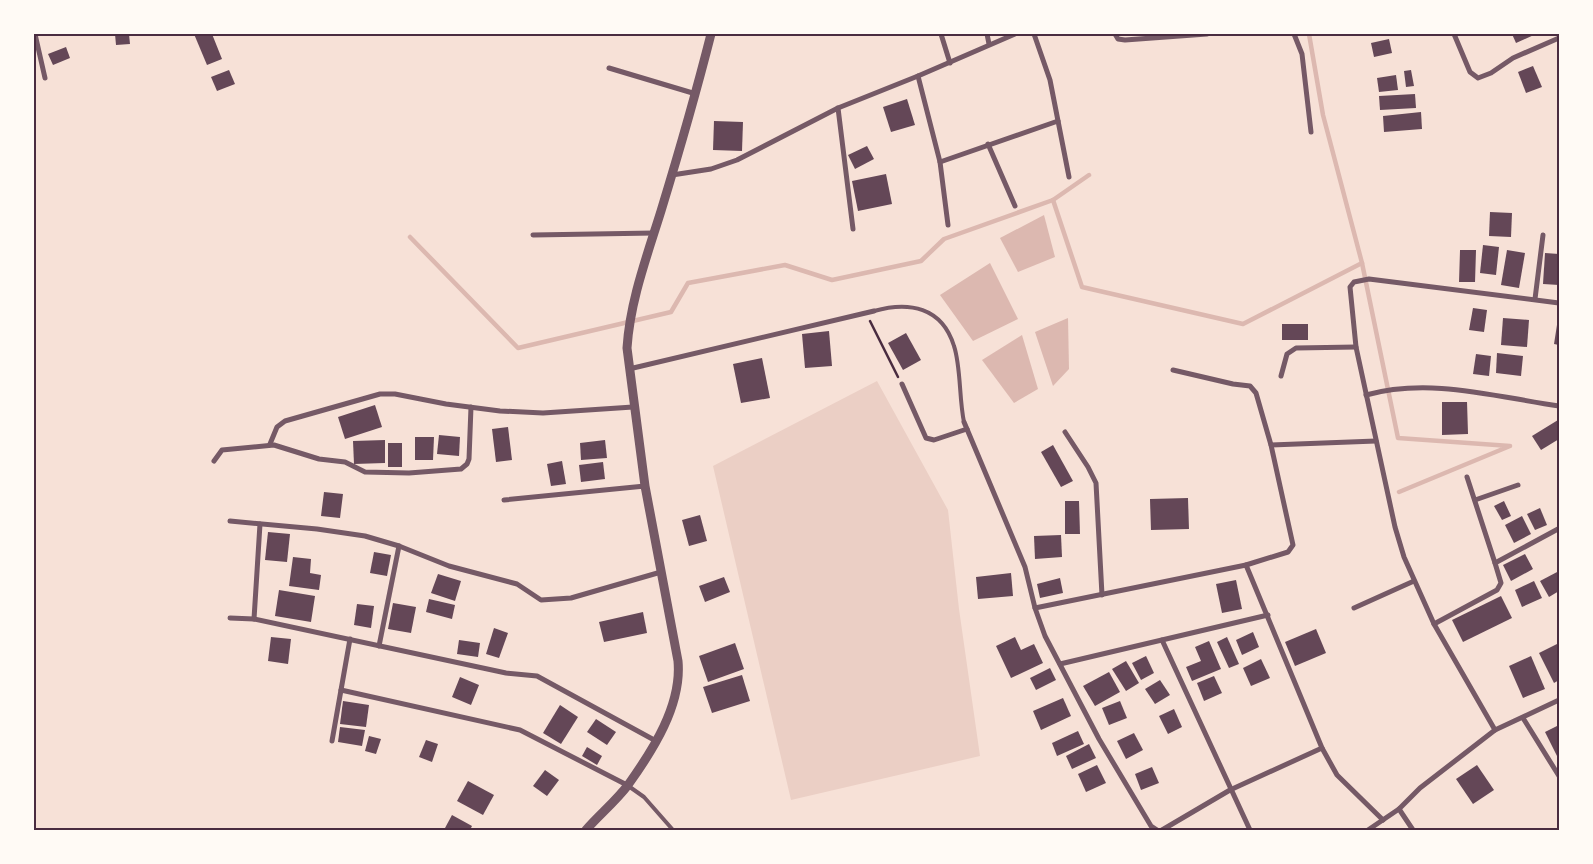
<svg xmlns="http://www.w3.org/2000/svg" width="1593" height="864" font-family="'Asap Condensed',sans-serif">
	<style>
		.green { fill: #ebcfc5 }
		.water { fill: #dcb8b0 }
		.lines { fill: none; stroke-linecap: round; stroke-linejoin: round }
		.stream { stroke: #dcb8b0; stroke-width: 4.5 }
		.building { fill: #644757 }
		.path { stroke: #4a2c40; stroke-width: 2.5 }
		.service { stroke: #755966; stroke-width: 4 }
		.minor { stroke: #755966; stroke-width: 5 }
		.tertiary { stroke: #755966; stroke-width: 9 }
		.neatline { fill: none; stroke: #4a2c40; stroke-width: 2 }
	</style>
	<rect width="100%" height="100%" fill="#f7e1d7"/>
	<polygon class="green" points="877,381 948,510 959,609 980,756 791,800 713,466"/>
	<g class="water">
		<polygon points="1044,215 1055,257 1018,272 1000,238"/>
		<polygon points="990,263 1018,319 973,341 940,295"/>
		<polygon points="1068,318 1069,369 1053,386 1035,332"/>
		<polygon points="1022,335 1038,389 1014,403 982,360"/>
	</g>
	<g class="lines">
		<g class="stream">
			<polyline points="1309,34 1323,115 1362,263 1398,438 1510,446 1399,492"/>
			<polyline points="1053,200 1082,287 1243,324 1362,263"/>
			<polyline points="410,237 518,348 671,312 688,283 785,265 832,280 921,261 944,239 1053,200 1089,175"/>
		</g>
	</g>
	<g class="building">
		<polygon points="115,34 129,34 130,44 116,45"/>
		<polygon points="194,34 212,34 222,59 207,65"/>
		<polygon points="1512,34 1536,34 1516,43"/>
		<polygon points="1389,39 1392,53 1374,57 1371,43"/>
		<polygon points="66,47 70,58 53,65 48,54"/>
		<polygon points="1533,66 1542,87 1526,93 1518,72"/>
		<polygon points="229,70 235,84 217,91 211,77"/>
		<polygon points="1411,70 1414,86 1406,87 1404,71"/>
		<polygon points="1396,75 1398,90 1379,92 1377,78"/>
		<polygon points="1415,94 1416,108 1380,110 1379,96"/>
		<polygon points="907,99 915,125 891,132 883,107"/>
		<polygon points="1421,112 1422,129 1384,132 1383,116"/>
		<polygon points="714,121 743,122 742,151 713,150"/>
		<polygon points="867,146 874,159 855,169 848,155"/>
		<polygon points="886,174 892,204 858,211 852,181"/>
		<polygon points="1490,212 1512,213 1511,237 1489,236"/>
		<polygon points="1483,245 1499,247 1496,275 1480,273"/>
		<polygon points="1460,250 1476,250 1475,282 1459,282"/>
		<polygon points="1507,250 1525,253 1519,288 1501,285"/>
		<polygon points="1545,253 1559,254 1559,285 1543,284"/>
		<polygon points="1473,308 1487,310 1484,332 1469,330"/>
		<polygon points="1503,318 1529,320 1527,347 1501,345"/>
		<rect x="1282" y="324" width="26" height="16"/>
		<polygon points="1557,325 1559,326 1559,345 1554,344"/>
		<polygon points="829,331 832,366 805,368 802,334"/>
		<polygon points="906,333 921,360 903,370 888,343"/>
		<polygon points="1497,353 1523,356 1521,376 1496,373"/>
		<polygon points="1476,354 1491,356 1489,376 1473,374"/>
		<polygon points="762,358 770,398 741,403 733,364"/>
		<polygon points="1442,402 1467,402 1468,434 1442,435"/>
		<polygon points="375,405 382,427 345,439 338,417"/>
		<polygon points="1558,420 1559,439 1541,450 1532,436"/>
		<polygon points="508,427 512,460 496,462 492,429"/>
		<polygon points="439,435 460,437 459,456 437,454"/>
		<polygon points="415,437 434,437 433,460 415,460"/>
		<polygon points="385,440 385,463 354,464 353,441"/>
		<polygon points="605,440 607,458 581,460 580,443"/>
		<rect x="388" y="443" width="14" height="24"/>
		<polygon points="1053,445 1073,481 1061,487 1041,452"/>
		<polygon points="562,461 566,484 551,486 547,464"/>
		<polygon points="603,462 605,479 581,482 579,465"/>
		<polygon points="324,492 343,494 340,518 321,516"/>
		<polygon points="1188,498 1189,529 1151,530 1150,499"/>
		<polygon points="1065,501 1079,501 1080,534 1065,534"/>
		<polygon points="1504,501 1511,516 1502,520 1494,506"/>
		<polygon points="1540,508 1547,525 1535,530 1527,514"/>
		<polygon points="700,515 707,541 689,546 682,520"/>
		<polygon points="1522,516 1531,534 1514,543 1505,525"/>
		<polygon points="268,532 290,534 287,562 265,560"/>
		<polygon points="1061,535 1062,557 1035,559 1034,536"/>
		<polygon points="374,552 391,555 387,576 370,573"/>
		<polygon points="1525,554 1533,569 1511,581 1503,565"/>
		<polygon points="293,557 311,559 310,573 321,575 319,590 289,586"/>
		<polygon points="1559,571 1559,591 1549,597 1540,581"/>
		<polygon points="1011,573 1013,596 978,599 976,577"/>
		<polygon points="438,574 461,581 455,601 431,593"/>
		<polygon points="724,577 730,592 705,602 699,586"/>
		<polygon points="1060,578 1063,593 1040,598 1037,584"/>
		<polygon points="1236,580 1242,609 1222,613 1216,584"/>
		<polygon points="1534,581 1542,598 1522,607 1515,590"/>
		<polygon points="279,590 315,596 311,622 275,616"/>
		<polygon points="1501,596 1512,618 1463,642 1452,620"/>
		<polygon points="429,599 455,605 452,619 426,612"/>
		<polygon points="393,603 416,607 411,633 388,629"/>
		<polygon points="357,604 374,606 371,628 354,625"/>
		<polygon points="643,612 647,633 604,642 599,622"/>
		<polygon points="494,628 508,633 499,658 486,654"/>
		<polygon points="1316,629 1326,653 1295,666 1285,642"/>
		<polygon points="1253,632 1259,647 1242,655 1236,640"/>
		<polygon points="271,637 291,639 288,664 268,661"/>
		<polygon points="1015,637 1021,650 1034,644 1043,663 1011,678 996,646"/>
		<polygon points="1227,637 1239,664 1229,668 1217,642"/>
		<polygon points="459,640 480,643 478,657 457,654"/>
		<polygon points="1209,641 1221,669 1192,681 1186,667 1201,661 1195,647"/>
		<polygon points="735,643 744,669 708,682 699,656"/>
		<polygon points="1559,643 1559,680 1554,683 1539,653"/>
		<polygon points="1146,656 1154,673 1141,680 1132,663"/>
		<polygon points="1531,656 1545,689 1523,698 1509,666"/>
		<polygon points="1261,659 1270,678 1251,686 1243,668"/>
		<polygon points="1126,661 1139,683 1126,691 1112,669"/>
		<polygon points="1050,668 1056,680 1036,690 1030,678"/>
		<polygon points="1109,672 1120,692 1095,706 1083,686"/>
		<polygon points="742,675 750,701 712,713 703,687"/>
		<polygon points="1214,676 1222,693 1204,701 1197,683"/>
		<polygon points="460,677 479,685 471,705 452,697"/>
		<polygon points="1160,680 1170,695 1155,704 1145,689"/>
		<polygon points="1063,698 1071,716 1041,730 1033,711"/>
		<polygon points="343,701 369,705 366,727 340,724"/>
		<polygon points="1120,701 1127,718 1109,725 1102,708"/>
		<polygon points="560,705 578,717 561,744 543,733"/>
		<polygon points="1174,709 1182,727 1168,734 1159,716"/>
		<polygon points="596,719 616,732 607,745 587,732"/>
		<polygon points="1559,725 1559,760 1545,732"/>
		<polygon points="340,727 365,730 362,746 338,742"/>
		<polygon points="1078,731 1084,744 1057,756 1052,743"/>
		<polygon points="1134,733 1143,750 1126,759 1117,741"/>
		<polygon points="369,736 381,739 376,754 365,751"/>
		<polygon points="426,740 438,744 432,762 419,757"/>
		<polygon points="1089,744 1096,758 1072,769 1066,756"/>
		<polygon points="587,747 602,756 597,765 582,756"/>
		<polygon points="1097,765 1106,783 1086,792 1078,774"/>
		<polygon points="1477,765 1494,790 1473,804 1456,779"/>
		<polygon points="1152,767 1159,783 1141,790 1135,774"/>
		<polygon points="545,770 559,780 547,796 533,786"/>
		<polygon points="468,781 494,795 483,815 457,801"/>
		<polygon points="452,815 472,826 470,830 448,830 445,828"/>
	</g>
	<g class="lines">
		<polyline class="path" points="870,321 898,377"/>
		<g class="service">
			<path d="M874 311C909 301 942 307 954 346 961 367 959 399 964 422"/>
			<polyline points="627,785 644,797 673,830"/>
		</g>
		<g class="minor">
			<polyline points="35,34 45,78"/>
			<polyline points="941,34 950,63"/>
			<polyline points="987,34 989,44"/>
			<polyline points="1034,34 1050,80 1069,177"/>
			<polyline points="1115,34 1118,39 1125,40 1207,34"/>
			<polyline points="1294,34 1302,54 1311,132"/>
			<polyline points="1454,34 1470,72 1478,78 1491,73 1513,58 1559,38"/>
			<polyline points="609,68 696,94"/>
			<polyline points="918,76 940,162 948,225"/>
			<polyline points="838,108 853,229"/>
			<polyline points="988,144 1015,206"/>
			<polyline points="940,162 1058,121"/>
			<polyline points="672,175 711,169 737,160 838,108 918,76 1015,34"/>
			<polyline points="533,235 654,233"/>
			<polyline points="1535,299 1543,235"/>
			<polyline points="629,369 874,311"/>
			<polyline points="1173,370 1233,384 1250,386 1256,393 1271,445 1293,545 1288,552 1246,565"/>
			<polyline points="1281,376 1287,354 1296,348 1356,347"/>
			<polyline points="902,384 926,438 934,440 967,429"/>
			<path d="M1366 395C1430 377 1496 397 1559 406"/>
			<polyline points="964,422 1025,567 1035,608 1045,636 1099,739 1151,826 1157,830"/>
			<polyline points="1065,432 1088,467 1096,483 1102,595"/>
			<polyline points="270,444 277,427 285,421 380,394 395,394 446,404 500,411 543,413 633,407"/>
			<polyline points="1271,445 1376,441"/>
			<polyline points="214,461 222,450 274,445 319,459 345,462 365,472 409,473 461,469 467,464 469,459 471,407"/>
			<polyline points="1467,477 1495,563"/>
			<polyline points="504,500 645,486"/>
			<polyline points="1475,500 1518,485"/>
			<polyline points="230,521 317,529 365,536 399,546 449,566 517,584 541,600 571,598 661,572"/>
			<polyline points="1035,608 1246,565 1322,748 1337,775 1383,820"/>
			<polyline points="1354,608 1414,581"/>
			<polyline points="230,618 254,619 506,673 537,676 656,741"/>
			<polyline points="254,619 260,524"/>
			<polyline points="1434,624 1497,590 1501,583 1495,563 1558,529"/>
			<polyline points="1162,640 1250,830"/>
			<polyline points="379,646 399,546"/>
			<polyline points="1060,664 1268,615"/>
			<polyline points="341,690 520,730 627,785"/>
			<polyline points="1523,718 1559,776"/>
			<polyline points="1495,730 1434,624 1404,557 1395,527 1356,347 1350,287 1354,282 1369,279 1559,303"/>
			<polyline points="332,741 350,639"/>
			<polyline points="1399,809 1420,788 1495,730 1559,700"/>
			<polyline points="1162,830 1230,790 1322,748"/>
			<polyline points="1368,830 1399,809 1413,830"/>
		</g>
		<path class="tertiary" d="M586 830C599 815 616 801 628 785 653 750 682 705 678 661L645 486 627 348C630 301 647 256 661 211 679 152 696 93 711 34"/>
	</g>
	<rect width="1593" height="864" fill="none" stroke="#fffaf5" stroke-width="70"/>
	<rect x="35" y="35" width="1523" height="794" class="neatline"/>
</svg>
